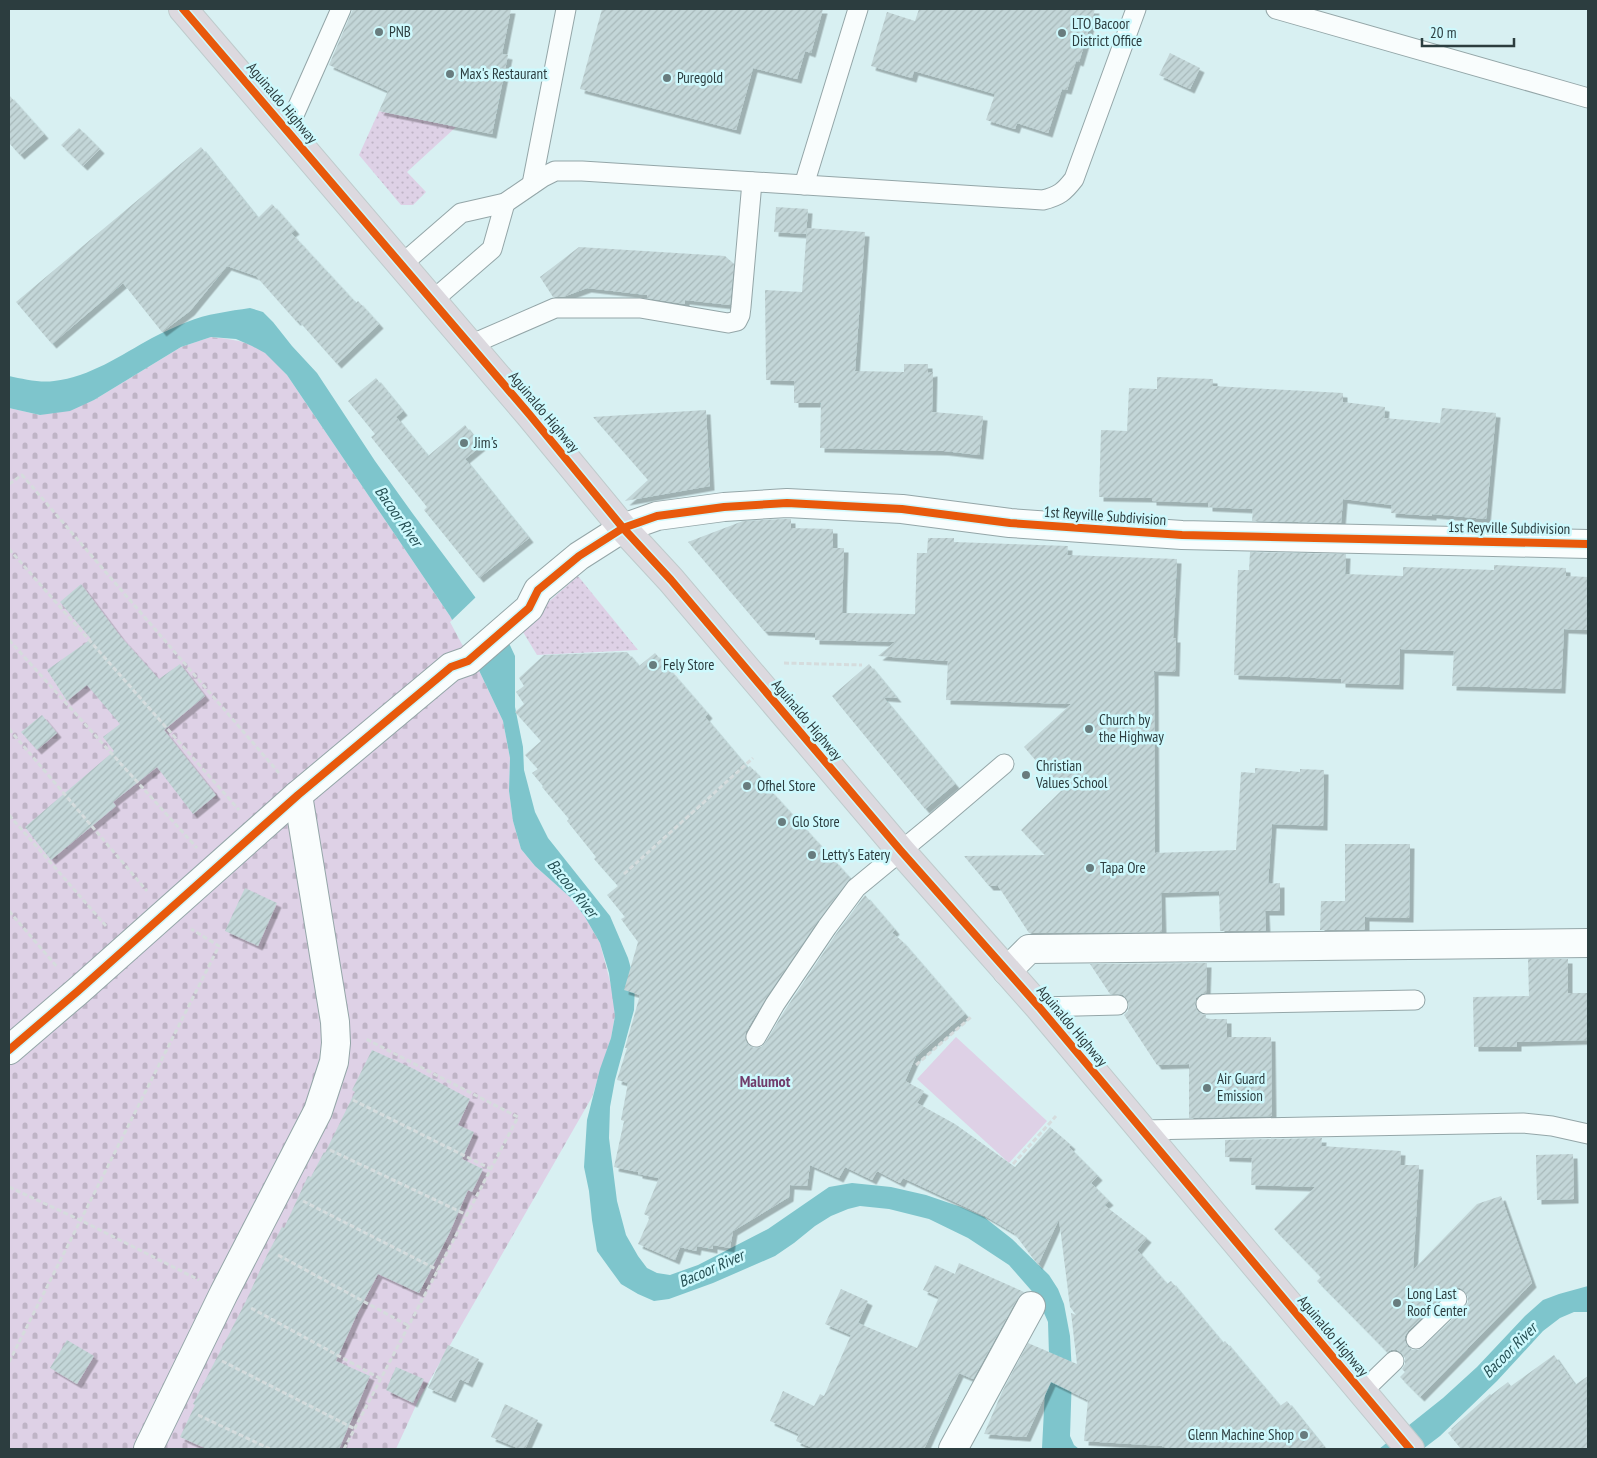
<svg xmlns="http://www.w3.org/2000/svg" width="1597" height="1458" font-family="'PT Sans Narrow',sans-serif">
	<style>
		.grass { fill: url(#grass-dots) }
		.cemetery { fill: url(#cemetery-stones) }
		.park { fill: #ded1e6 }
		.water { fill: #7ec5cc }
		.pier { fill: #d8f0f2 }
		.building { fill: url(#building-hatch); fill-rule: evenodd; filter: url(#shadow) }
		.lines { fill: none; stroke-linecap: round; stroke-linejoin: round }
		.lane-casing { stroke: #94a6a8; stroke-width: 21 }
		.street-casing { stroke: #94a6a8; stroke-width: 30 }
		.secondary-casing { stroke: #94a6a8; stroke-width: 30 }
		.highway-casing { stroke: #bfcbcc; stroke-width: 30 }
		.path { stroke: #d5dcdd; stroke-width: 3; stroke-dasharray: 5 2.5; stroke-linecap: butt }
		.lane { stroke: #f9fdfd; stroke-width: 19 }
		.street { stroke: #f9fdfd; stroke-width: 28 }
		.secondary { stroke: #f9fdfd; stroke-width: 28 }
		.highway { stroke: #dcd9df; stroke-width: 28 }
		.cycleway-casing { stroke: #cef9fd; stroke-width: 11 }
		.cycleway { stroke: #e8590c; stroke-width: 8 }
		.poi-dot { fill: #687c7e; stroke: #cef9fd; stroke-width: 2 }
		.labels { text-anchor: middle; stroke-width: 5; stroke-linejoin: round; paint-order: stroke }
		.poi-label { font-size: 15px; fill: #2c3d3f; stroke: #cef9fd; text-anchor: start }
		.street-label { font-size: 15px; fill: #2c3d3f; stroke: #cef9fd }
		.water-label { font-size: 16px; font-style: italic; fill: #275155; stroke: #cef9fd }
		.neighbourhood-label { font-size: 16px; font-weight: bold; fill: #713c6b; stroke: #cef9fd }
	</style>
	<defs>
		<pattern id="grass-dots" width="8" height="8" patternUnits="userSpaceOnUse" patternTransform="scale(1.25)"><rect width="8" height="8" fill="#ded1e6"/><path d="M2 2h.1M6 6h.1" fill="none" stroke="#bfb4c6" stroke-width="1.8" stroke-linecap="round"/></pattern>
		<pattern id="cemetery-stones" width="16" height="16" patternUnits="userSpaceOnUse" patternTransform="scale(1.25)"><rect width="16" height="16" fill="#ded1e6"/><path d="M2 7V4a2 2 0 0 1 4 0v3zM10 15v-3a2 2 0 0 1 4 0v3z" fill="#bfb4c6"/></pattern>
		<pattern id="building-hatch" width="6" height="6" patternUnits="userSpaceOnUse" patternTransform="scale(1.25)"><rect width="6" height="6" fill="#c3d6d8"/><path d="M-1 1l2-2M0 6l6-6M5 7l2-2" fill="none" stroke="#a8b9ba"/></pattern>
		<filter id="shadow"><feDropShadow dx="4.5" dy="4.5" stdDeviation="0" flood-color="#0004"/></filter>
	</defs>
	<rect width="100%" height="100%" fill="#d8f0f2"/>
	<g class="grass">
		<polygon points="379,111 456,127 407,172 426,192 413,205 401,205 359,155"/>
		<polygon points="578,576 638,650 537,655 520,627"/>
	</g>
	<path class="cemetery" d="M211 337C230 339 249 341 264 352 273 358 280 368 287 375L450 616 476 664 503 721 510 758 509 791 513 821 521 849 535 866 571 898 585 917 600 943 613 993 615 1016 611 1038 592 1097 418 1401 396 1449H9V408L40 415 94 400 181 347Z"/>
	<polygon class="park" points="956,1037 1047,1121 1009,1163 917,1079"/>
	<g class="water">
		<path d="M250 308 263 312 273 322 292 346 317 373 375 461 413 514 508 641 515 656V707L523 747 524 770 535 812 548 838 610 916 628 958 635 983 634 1010 615 1080 610 1107 609 1138 617 1201 626 1235 638 1256 647 1268 657 1273 670 1275 698 1265 768 1229 829 1187 852 1183 891 1187 926 1195 961 1207 984 1217 1012 1239 1049 1275 1058 1289 1064 1304 1070 1336 1072 1374 1070 1436 1074 1445 1079 1449 1042 1448 1045 1391 1049 1355 1048 1322 1037 1297 1009 1265 968 1238 929 1219 889 1209 860 1206 848 1209 831 1216 815 1226 794 1243 775 1256 713 1283 669 1299 654 1301 638 1294 621 1284 610 1269 597 1251 592 1220 589 1191 584 1167 587 1120 600 1069 611 1038 615 1016 609 973 600 943 585 917 571 898 535 866 521 849 513 821 509 791 510 758 503 721 476 664 450 616 287 375 265 353 252 346 236 339 211 337 181 347 94 400 70 411 40 415 9 408V376C23 379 40 383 54 381 90 377 121 355 152 338 163 332 175 327 187 322 206 314 230 311 250 308Z"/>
		<polygon points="1588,1286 1588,1312 1574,1312 1560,1318 1543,1331 1497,1381 1440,1436 1423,1449 1379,1449 1443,1398 1477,1367 1525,1316 1543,1300 1559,1294"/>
	</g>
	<polygon class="pier" points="477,596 510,639 473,665 450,622"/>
	<g class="building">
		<polygon points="353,9 511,9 502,54 508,55 492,134 379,111 388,91 329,65"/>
		<polygon points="602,9 823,9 811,53 805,51 797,79 753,68 736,130 580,89"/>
		<polygon points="919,9 1095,9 1079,62 1076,61 1067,90 1062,89 1048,133 1017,123 1015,129 986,120 995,94 914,71 912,78 871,66 887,12 915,21"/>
		<polygon points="1170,53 1200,68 1190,89 1159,75"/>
		<polygon points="9,95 44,134 20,155 9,143"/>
		<polygon points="79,128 100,149 83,166 61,145"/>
		<polygon points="201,147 258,218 272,204 295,230 291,233 356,303 358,301 379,324 337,364 298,320 296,321 256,276 227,266 190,311 162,332 123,283 52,344 16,302"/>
		<polygon points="776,207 808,209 806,234 774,232"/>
		<polygon points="807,228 865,232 855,371 904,372 904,364 928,364 928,373 933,372 932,412 983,416 979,455 944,451 820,448 821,403 794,403 794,381 766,380 765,290 802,292"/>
		<polygon points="579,247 725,256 734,264 730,305 685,300 685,304 647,298 647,295 587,288 563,297 553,297 540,277"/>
		<polygon points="1157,377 1213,379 1213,386 1343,393 1343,402 1385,407 1384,418 1440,423 1442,408 1496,413 1486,519 1432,514 1432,516 1391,513 1392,505 1343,499 1341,523 1252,521 1253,509 1208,507 1208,503 1152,501 1152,498 1099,497 1101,430 1127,431 1129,388 1157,389"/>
		<polygon points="376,378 403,411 396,417 428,456 465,425 481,446 465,459 529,538 479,578 424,510 427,507 371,437 375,434 348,401"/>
		<polygon points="706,410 710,486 625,501 648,480 593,417"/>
		<polygon points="783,519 791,519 791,528 833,529 833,548 844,548 842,613 915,614 917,553 927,553 928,538 954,538 954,542 1068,546 1067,555 1177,559 1173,638 1176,638 1175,672 1154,671 1155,853 1236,850 1241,772 1255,773 1255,768 1300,772 1300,769 1324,770 1323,826 1272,824 1268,884 1280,883 1280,911 1265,911 1266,931 1220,931 1219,891 1161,893 1162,932 1029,933 998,886 989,886 964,856 1045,855 1021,830 1062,790 1024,747 1071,704 946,700 948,661 878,656 895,642 815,640 815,633 764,631 688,542 743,521"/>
		<polygon points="1250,552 1346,554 1345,574 1403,576 1403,567 1494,570 1494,565 1566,568 1566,576 1588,577 1588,630 1564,629 1561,689 1452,686 1454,651 1400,649 1399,685 1341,683 1341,679 1234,675 1238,570 1249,570"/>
		<polygon points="81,584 121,637 159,679 180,664 205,696 164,730 216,795 193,814 157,767 113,802 116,806 51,860 25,827 114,751 103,737 120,724 87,685 67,701 47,670 91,639 60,602"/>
		<polygon points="627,652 639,666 655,653 708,714 705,717 748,768 750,766 769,787 768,788 850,878 818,921 766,998 746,1031 745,1038 747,1043 751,1047 756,1048 761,1047 765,1043 785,1010 836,934 865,895 895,930 892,933 901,940 965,1014 916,1056 905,1081 924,1091 917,1103 955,1124 1015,1167 1050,1127 1071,1145 1069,1147 1098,1176 1091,1183 1109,1201 1104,1205 1147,1238 1137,1250 1167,1284 1171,1281 1223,1343 1225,1341 1280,1406 1287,1401 1324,1447 1296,1449 1169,1449 1162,1446 1084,1441 1088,1400 1051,1382 1026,1437 984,1434 1002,1392 1028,1343 1077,1364 1071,1313 1076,1315 1070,1307 1059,1219 1038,1265 1014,1233 985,1216 903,1178 900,1183 877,1171 872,1180 845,1167 839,1178 810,1165 807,1186 790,1185 789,1197 733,1231 730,1248 713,1245 713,1249 697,1246 696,1251 680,1247 675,1260 638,1244 650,1217 644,1214 659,1178 638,1174 638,1172 614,1167 624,1121 621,1120 628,1083 617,1080 627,1048 625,1048 640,995 624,990 638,942 621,919 625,917 607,895 618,886 594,859 596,857 567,821 569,819 542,787 543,786 532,773 538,769 525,755 541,741 515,712 524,704 516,692 524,686 519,678 544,655"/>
		<polygon points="869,664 897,698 883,697 955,784 925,809 832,696"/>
		<polygon points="42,715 57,733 37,750 21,732"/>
		<polygon points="1345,844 1410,844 1409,918 1365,917 1365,930 1320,930 1321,901 1345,901"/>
		<polygon points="245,888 277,903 258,946 225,931"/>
		<polygon points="1528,959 1568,959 1568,993 1588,993 1588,1040 1517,1042 1517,1047 1474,1047 1473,997 1529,996"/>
		<polygon points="1207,963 1206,993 1201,994 1196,998 1195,1005 1197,1010 1201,1014 1206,1015 1206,1019 1227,1019 1227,1037 1271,1037 1272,1116 1189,1118 1189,1064 1157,1065 1124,1015 1128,1011 1129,1005 1127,999 1123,995 1110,994 1090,964"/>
		<polygon points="372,1050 414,1069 470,1099 458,1125 474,1132 462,1159 483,1169 472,1192 468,1190 449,1234 419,1293 378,1274 357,1314 336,1361 370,1376 339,1449 207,1449 180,1437 195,1405 193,1404 246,1301 267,1255 282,1227 284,1228 308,1176 311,1177 324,1152 325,1153 355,1092 352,1090"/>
		<path d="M1322 1138 1321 1146 1401 1151 1400 1165H1419L1413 1270 1477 1204 1501 1196 1532 1283 1420 1397 1400 1377 1405 1372 1402 1369 1405 1364V1358L1402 1354 1397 1350H1391L1387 1352 1317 1281 1321 1277 1274 1229 1315 1187 1251 1185 1252 1158 1225 1157V1140ZM1454 1288H1460L1465 1292 1468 1297V1302L1465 1307 1423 1347 1418 1350H1412L1408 1347 1405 1341V1336L1408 1331 1449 1291Z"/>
		<polygon points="1573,1154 1574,1199 1537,1200 1536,1155"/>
		<polygon points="959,1263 1024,1292 1017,1299 973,1379 959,1373 924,1449 815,1449 796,1441 799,1434 770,1421 783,1391 814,1406 820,1394 824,1396 851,1335 825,1324 841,1289 868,1301 858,1323 917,1348 939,1297 923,1290 935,1265 955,1274"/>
		<polygon points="67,1340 94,1356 77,1384 50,1368"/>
		<polygon points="448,1345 479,1359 468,1383 460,1379 451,1398 428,1388"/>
		<polygon points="1554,1355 1575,1385 1588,1376 1588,1449 1461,1449 1448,1433 1452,1430 1451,1429 1490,1394 1491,1395 1508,1382 1511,1386"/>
		<polygon points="396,1367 424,1379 413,1403 386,1390"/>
		<polygon points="505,1404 538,1420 525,1449 520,1449 491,1437"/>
	</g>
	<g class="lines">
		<g class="lane-casing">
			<g id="lane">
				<polyline points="1276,9 1588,98"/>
				<polyline points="287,131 341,9"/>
				<polyline points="532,184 566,9"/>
				<polyline points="804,185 858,9"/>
				<path d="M401 265 461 213 505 203 543 177 555 171H582L1043 200C1059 196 1064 192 1074 179L1136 9"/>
				<polyline points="432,301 492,249 505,203"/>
				<polyline points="470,345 555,308 640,308 728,323 737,321 740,315 741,307 752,182"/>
				<polyline points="1206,1004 1415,1000"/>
				<polyline points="1039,1007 1118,1005"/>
				<polyline points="756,1037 775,1004 827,927 856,888 936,822 1004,764"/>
				<polyline points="1142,1130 1523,1123 1552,1126 1588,1134"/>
				<polyline points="1416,1339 1457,1299"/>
				<polyline points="1362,1392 1394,1361"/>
			</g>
		</g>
		<g class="street-casing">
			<g id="street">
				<polyline points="1007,971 1029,949 1588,943"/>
				<polyline points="9,1050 78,991 298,795 451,667 468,661 529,608 538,590 579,556 623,528"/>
				<polyline points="148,1449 224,1293 318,1111 334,1062 336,1043 335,1022 298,795"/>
				<polyline points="953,1449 1031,1306"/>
			</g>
		</g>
		<g class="secondary-casing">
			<polyline id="secondary" points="623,528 657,516 724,507 787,503 902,509 1010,523 1182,535 1588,544"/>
		</g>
		<g class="highway-casing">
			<polyline id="highway" points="183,9 529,414 623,528 671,580 901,851 1039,1007 1410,1449"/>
		</g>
		<g class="path">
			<polyline points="9,484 22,475 279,773"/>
			<polyline points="9,549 239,810"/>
			<polyline points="9,640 197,848"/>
			<polyline points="784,663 862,665"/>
			<polyline points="9,729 147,891"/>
			<polyline points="9,815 106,926"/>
			<polyline points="624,874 753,758"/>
			<polyline points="9,911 58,968"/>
			<polyline points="916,1065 971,1017"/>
			<polyline points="353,1100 491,1169"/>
			<polyline points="330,1150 467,1215"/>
			<polyline points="1013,1164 1056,1116"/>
			<polyline points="9,1187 80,1220 199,1280"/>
			<polyline points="303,1201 438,1270"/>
			<polyline points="278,1255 409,1326"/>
			<polyline points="251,1308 381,1379"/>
			<polyline points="222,1361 355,1429"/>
			<polyline points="9,1362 219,946 191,929"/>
			<polyline points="198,1415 270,1449"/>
			<polyline points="344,1449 518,1117 366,1039"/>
		</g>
		<use href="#lane" class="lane"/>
		<use href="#street" class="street"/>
		<use href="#secondary" class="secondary"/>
		<use href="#highway" class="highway"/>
		<g class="cycleway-casing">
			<g id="cycleway">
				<polyline points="183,9 529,414 623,528 671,580 901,851 1039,1007 1410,1449"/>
				<polyline points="9,1050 78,991 298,795 451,667 468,661 529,608 538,590 579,556 623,528 657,516 724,507 787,503 902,509 1010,523 1182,535 1588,544"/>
			</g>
		</g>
		<use href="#cycleway" class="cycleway"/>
	</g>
	<g class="poi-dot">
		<circle cx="379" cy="32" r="5"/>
		<circle cx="1062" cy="33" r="5"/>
		<circle cx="450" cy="74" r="5"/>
		<circle cx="667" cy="78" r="5"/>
		<circle cx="464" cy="443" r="5"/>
		<circle cx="653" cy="665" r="5"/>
		<circle cx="1089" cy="729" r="5"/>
		<circle cx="1026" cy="775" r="5"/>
		<circle cx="747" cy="786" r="5"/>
		<circle cx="782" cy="822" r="5"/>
		<circle cx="812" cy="855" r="5"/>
		<circle cx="1090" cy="868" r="5"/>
		<circle cx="1207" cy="1088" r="5"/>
		<circle cx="1397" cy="1303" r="5"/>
		<circle cx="1304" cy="1435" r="5"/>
	</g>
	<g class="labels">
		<g class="poi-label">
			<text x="1072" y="29">LTO Bacoor<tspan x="1072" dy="17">District Office</tspan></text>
			<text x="389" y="37">PNB</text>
			<text x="460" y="79">Max's Restaurant</text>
			<text x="677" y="83">Puregold</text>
			<text x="474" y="448">Jim's</text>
			<text x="663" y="670">Fely Store</text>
			<text x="1099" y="725">Church by<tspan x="1099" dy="17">the Highway</tspan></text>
			<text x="1036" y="771">Christian<tspan x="1036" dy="17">Values School</tspan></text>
			<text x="757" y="791">Ofhel Store</text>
			<text x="792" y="827">Glo Store</text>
			<text x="822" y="860">Letty's Eatery</text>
			<text x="1100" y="873">Tapa Ore</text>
			<text x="1217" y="1084">Air Guard<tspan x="1217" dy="17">Emission</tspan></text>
			<text x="1407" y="1299">Long Last<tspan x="1407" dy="17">Roof Center</tspan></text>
			<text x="1294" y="1440" text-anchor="end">Glenn Machine Shop</text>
		</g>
		<g class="street-label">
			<text transform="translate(282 103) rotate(50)" y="5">Aguinaldo Highway</text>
			<text transform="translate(544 412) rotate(50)" y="5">Aguinaldo Highway</text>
			<text transform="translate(1105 516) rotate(4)" y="5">1st Reyville Subdivision</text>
			<text transform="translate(1509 528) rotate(1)" y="5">1st Reyville Subdivision</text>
			<text transform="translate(807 720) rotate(50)" y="5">Aguinaldo Highway</text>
			<text transform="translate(1072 1026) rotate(50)" y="5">Aguinaldo Highway</text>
			<text transform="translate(1333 1336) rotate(50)" y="5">Aguinaldo Highway</text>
		</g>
		<g class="water-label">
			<text transform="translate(399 516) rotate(55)" y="6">Bacoor River</text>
			<text transform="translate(573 888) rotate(51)" y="6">Bacoor River</text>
			<text transform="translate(711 1268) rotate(-24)" y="6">Bacoor River</text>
			<text transform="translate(1509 1350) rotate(-45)" y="6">Bacoor River</text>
		</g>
		<g class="neighbourhood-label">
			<text x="765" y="1087">Malumot</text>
		</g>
	</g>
	<rect width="1597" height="1458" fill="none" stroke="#2c3d3f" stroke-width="20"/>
	<path d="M1422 38v8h92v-8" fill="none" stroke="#2c3d3f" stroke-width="2.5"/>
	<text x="1430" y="38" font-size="15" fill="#2c3d3f" stroke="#cef9fd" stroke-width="4" paint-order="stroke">20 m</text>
</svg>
